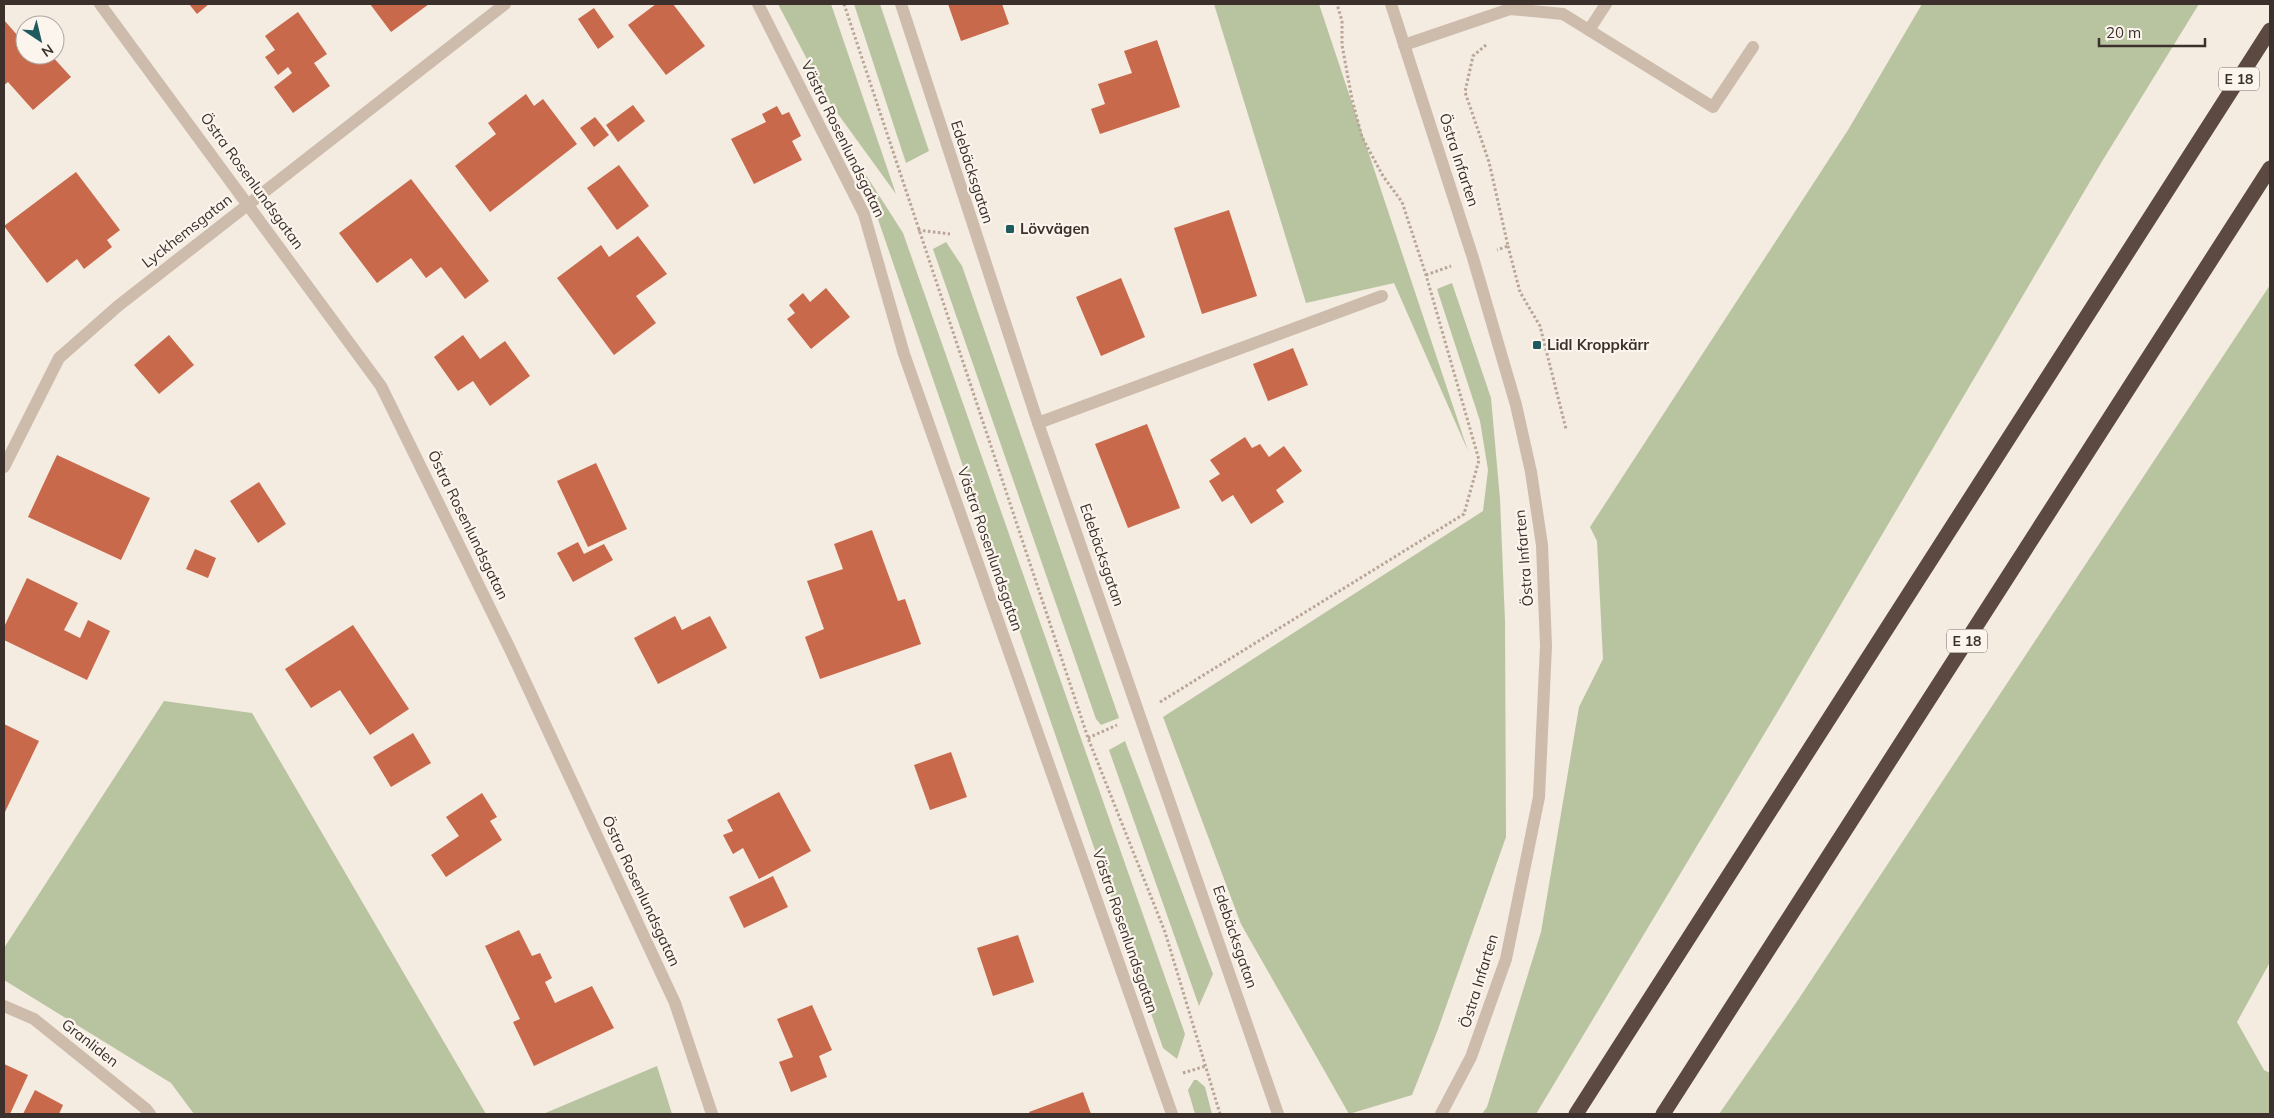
<svg xmlns="http://www.w3.org/2000/svg" width="2274" height="1118" font-family="Mulish,sans-serif">
	<style>
		.green { fill: #b8c4a0 }
		.building { fill: #c8694b }
		.lines { fill: none; stroke-linecap: round; stroke-linejoin: round }
		.path { stroke: #b9a596; stroke-width: 3; stroke-dasharray: 2.5 2.5; stroke-linecap: butt }
		.minor { stroke: #cdbbac; stroke-width: 12 }
		.highway { stroke: #5c4a42; stroke-width: 15 }
		.poi-dot { fill: #1f5a5e; stroke: #fbf5ee; stroke-width: 2 }
		.labels { text-anchor: middle; stroke-width: 4.5; stroke-linejoin: round; paint-order: stroke }
		.shield { fill: #fbf5ee; stroke: #756b66; stroke-width: 1 }
		.shield-label { font-size: 14px; font-weight: bold; fill: #3b302b }
		.street-label { font-size: 15px; fill: #3b302b; stroke: #fbf5ee }
		.poi-label { font-size: 15px; font-weight: bold; fill: #3b302b; stroke: #fbf5ee; text-anchor: start }
	</style>
	<rect width="100%" height="100%" fill="#f4ebe1"/>
	<g class="green">
		<polygon points="778,4 831,4 896,194 830,103"/>
		<polygon points="854,4 880,4 929,151 906,163"/>
		<polygon points="1214,4 1319,4 1468,451 1394,283 1306,303"/>
		<polygon points="1922,4 2199,4 2101,163 1784,701 1536,1114 1482,1114 1487,1107 1541,932 1579,707 1603,659 1597,541 1590,527 1848,130"/>
		<polygon points="859,164 903,233 1185,1034 1177,1059 1163,1048"/>
		<polygon points="946,242 962,266 1119,718 1101,725 1096,719 933,249"/>
		<polygon points="1452,283 1491,398 1500,499 1505,621 1506,837 1437,1032 1412,1095 1349,1114 1241,924 1163,717 1483,511 1488,470 1480,421 1437,289"/>
		<polygon points="2270,285 2270,962 2237,1022 2264,1070 2270,1073 2270,1114 1719,1114 1796,1003"/>
		<polygon points="164,701 252,713 486,1114 194,1114 171,1083 4,980 4,948"/>
		<polygon points="1125,741 1213,974 1199,1006 1109,750"/>
		<polygon points="657,1066 672,1114 543,1114"/>
		<polygon points="1194,1080 1197,1080 1205,1087 1212,1114 1195,1114 1188,1090"/>
	</g>
	<g class="building">
		<polygon points="189,4 209,4 197,14"/>
		<polygon points="370,4 429,4 391,32"/>
		<polygon points="656,4 673,4 705,46 666,75 628,25"/>
		<polygon points="948,4 1002,4 1009,24 961,41"/>
		<polygon points="594,8 614,37 598,49 578,19"/>
		<polygon points="298,12 327,54 314,63 330,86 293,113 274,87 292,73 288,67 278,75 265,57 275,50 265,36"/>
		<polygon points="4,20 25,44 25,55 51,55 71,77 33,110 8,82 4,85"/>
		<polygon points="1157,40 1180,107 1100,134 1091,109 1105,104 1098,84 1132,73 1124,51"/>
		<polygon points="526,94 534,106 543,99 577,144 490,212 455,166 496,134 488,123"/>
		<polygon points="633,105 645,121 618,142 606,125"/>
		<polygon points="777,106 782,115 789,112 801,136 792,141 802,160 754,184 731,139 766,122 762,114"/>
		<polygon points="595,117 609,135 594,147 580,128"/>
		<polygon points="619,165 649,206 617,230 587,188"/>
		<polygon points="76,172 120,230 107,240 112,247 84,269 77,259 47,283 4,226"/>
		<polygon points="411,179 489,281 465,299 441,267 426,278 411,258 377,283 339,233"/>
		<polygon points="1229,210 1257,296 1202,314 1174,228"/>
		<polygon points="638,236 667,274 636,296 656,323 614,355 557,278 601,245 609,257"/>
		<polygon points="1121,278 1145,337 1101,356 1076,297"/>
		<polygon points="826,288 850,317 811,349 787,319 795,313 789,305 803,293 810,302"/>
		<polygon points="169,335 194,365 159,394 134,365"/>
		<polygon points="463,335 480,359 505,341 530,376 490,406 473,381 458,391 434,357"/>
		<polygon points="1293,348 1308,385 1268,401 1253,364"/>
		<polygon points="1147,424 1180,508 1128,528 1095,444"/>
		<polygon points="1245,437 1252,448 1260,444 1269,457 1284,446 1302,471 1276,490 1284,502 1251,524 1233,495 1222,502 1209,481 1220,474 1210,460"/>
		<polygon points="57,455 150,498 121,560 28,517"/>
		<polygon points="596,463 627,529 588,547 557,481"/>
		<polygon points="259,482 286,524 258,543 230,501"/>
		<polygon points="872,530 898,601 905,599 921,644 820,679 805,637 824,629 807,581 843,569 834,544"/>
		<polygon points="578,542 584,554 604,544 613,560 573,582 557,553"/>
		<polygon points="195,549 216,558 208,578 186,569"/>
		<polygon points="27,578 78,603 64,630 80,638 88,620 110,631 87,680 4,640 4,627"/>
		<polygon points="675,616 682,630 710,616 727,648 658,684 634,638"/>
		<polygon points="353,625 409,709 370,735 340,690 311,708 285,669"/>
		<polygon points="4,724 39,741 4,814"/>
		<polygon points="413,733 431,763 391,787 373,757"/>
		<polygon points="951,752 967,797 930,810 914,765"/>
		<polygon points="779,792 811,851 759,879 743,848 733,854 723,835 733,831 727,820"/>
		<polygon points="482,793 497,817 490,821 502,840 446,877 431,855 459,836 446,817"/>
		<polygon points="773,876 788,907 744,928 729,897"/>
		<polygon points="519,930 532,956 540,953 552,978 545,982 555,1003 592,986 614,1028 534,1066 513,1022 520,1019 485,946"/>
		<polygon points="1018,935 1034,982 993,996 977,948"/>
		<polygon points="812,1005 832,1050 819,1056 827,1077 791,1092 779,1062 793,1057 777,1019"/>
		<polygon points="4,1064 28,1075 10,1114 4,1114"/>
		<polygon points="35,1090 63,1105 59,1114 23,1114"/>
		<polygon points="1083,1092 1091,1114 1030,1114 1029,1112"/>
	</g>
	<g class="lines">
		<g class="path">
			<polyline points="844,4 1088,738 1165,932 1220,1114"/>
			<polyline points="1486,45 1473,56 1465,92 1489,162 1508,246 1497,250"/>
			<polyline points="918,230 950,234"/>
			<polyline points="1508,246 1520,292 1540,326 1566,429"/>
			<polyline points="1426,275 1451,266"/>
			<polyline points="1160,702 1464,514 1479,460 1426,275 1402,202 1383,176 1362,137 1352,99 1342,45 1342,21 1337,4"/>
			<polyline points="1088,738 1117,725"/>
			<polyline points="1183,1073 1206,1066"/>
		</g>
		<g class="minor">
			<polyline points="100,4 381,386 509,647 675,1003 712,1114"/>
			<polyline points="758,4 864,214 904,354 1172,1114"/>
			<polyline points="901,4 1038,423 1278,1114"/>
			<polyline points="1391,4 1473,258 1516,405 1531,472 1542,545 1546,646 1539,797 1506,959 1471,1057 1441,1114"/>
			<polyline points="1589,30 1606,4"/>
			<polyline points="1404,45 1510,9 1563,14 1713,107 1753,47"/>
			<polyline points="1038,423 1382,296"/>
			<polyline points="4,467 59,358 118,306 505,4"/>
			<polyline points="4,1006 34,1019 146,1109 150,1114"/>
		</g>
		<g class="highway">
			<polyline points="1576,1114 2270,30"/>
			<polyline points="1663,1114 2270,168"/>
		</g>
	</g>
	<g class="poi-dot">
		<rect x="1005" y="224" width="10" height="10" rx="2.5"/>
		<rect x="1532" y="340" width="10" height="10" rx="2.5"/>
	</g>
	<g class="labels">
		<g class="shield">
			<rect x="2219" y="67.5" width="40" height="23" rx="4"/>
			<rect x="1947" y="629.5" width="40" height="23" rx="4"/>
		</g>
		<g class="shield-label">
			<text x="2239" y="84">E 18</text>
			<text x="1967" y="646">E 18</text>
		</g>
		<g class="street-label">
			<text transform="translate(843 139) rotate(64)" y="5">Västra Rosenlundsgatan</text>
			<text transform="translate(1459 160) rotate(72)" y="5">Östra Infarten</text>
			<text transform="translate(972 172) rotate(72)" y="5">Edebäcksgatan</text>
			<text transform="translate(252 181) rotate(54)" y="5">Östra Rosenlundsgatan</text>
			<text transform="translate(187 231) rotate(-38)" y="5">Lyckhemsgatan</text>
			<text transform="translate(468 525) rotate(64)" y="5">Östra Rosenlundsgatan</text>
			<text transform="translate(990 549) rotate(71)" y="5">Västra Rosenlundsgatan</text>
			<text transform="translate(1102 555) rotate(71)" y="5">Edebäcksgatan</text>
			<text transform="translate(1524 558) rotate(-95)" y="5">Östra Infarten</text>
			<text transform="translate(641 891) rotate(65)" y="5">Östra Rosenlundsgatan</text>
			<text transform="translate(1125 931) rotate(71)" y="5">Västra Rosenlundsgatan</text>
			<text transform="translate(1235 937) rotate(71)" y="5">Edebäcksgatan</text>
			<text transform="translate(1479 981) rotate(-73)" y="5">Östra Infarten</text>
			<text transform="translate(90 1043) rotate(38)" y="5">Granliden</text>
		</g>
		<g class="poi-label">
			<text x="1020" y="234">Lövvägen</text>
			<text x="1547" y="350">Lidl Kroppkärr</text>
		</g>
	</g>
	<rect width="2274" height="1118" fill="none" stroke="#3b302b" stroke-width="10"/>
	<g transform="translate(40 40) rotate(145)"><circle r="24" fill="#fbf5ee" stroke="#aea6a0"/>
	<path d="M0-4L9 19L0 12L-9 19Z" fill="#1f5a5e"/>
	<text y="-8" font-size="14" font-weight="bold" text-anchor="middle" fill="#3b302b">N</text>
	</g>
	<path d="M2099 38v8h106v-8" fill="none" stroke="#3b302b" stroke-width="2.5"/>
	<text x="2106" y="38" font-size="15" fill="#3b302b" stroke="#fbf5ee" stroke-width="4" paint-order="stroke">20 m</text>
</svg>
